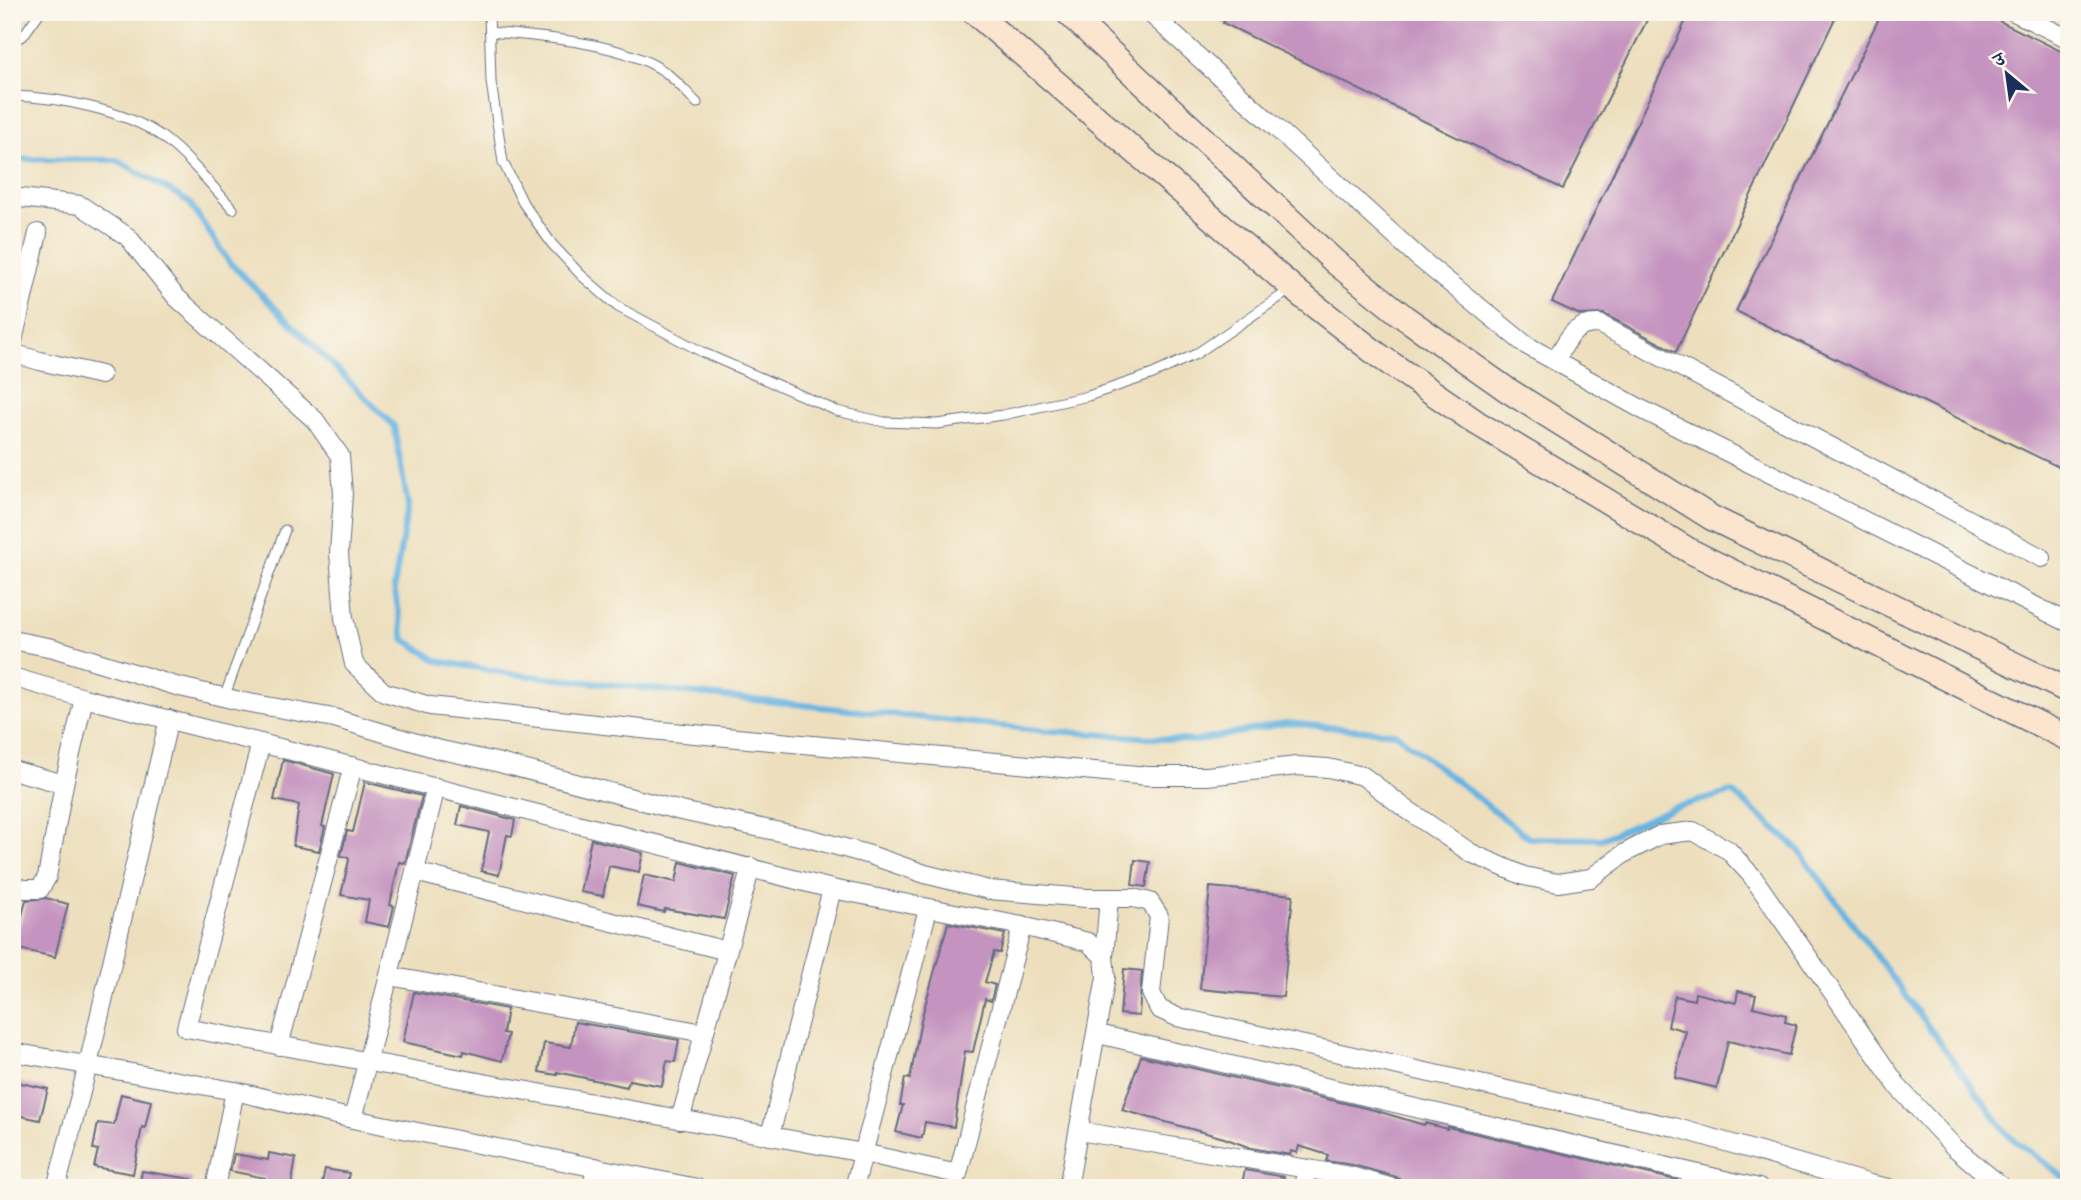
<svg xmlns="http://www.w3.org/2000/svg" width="2081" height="1200" font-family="Alegreya,'Noto Serif Devanagari',serif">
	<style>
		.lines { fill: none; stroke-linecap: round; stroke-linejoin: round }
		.stream { stroke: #68b4e1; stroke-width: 6 }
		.building { fill: #c493bf }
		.lane-casing { stroke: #646d7f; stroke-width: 11 }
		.street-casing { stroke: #646d7f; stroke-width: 20 }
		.secondary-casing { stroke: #646d7f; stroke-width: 27 }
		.lane { stroke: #fff; stroke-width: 9 }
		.street { stroke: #fff; stroke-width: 18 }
		.secondary { stroke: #fbe5cf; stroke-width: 24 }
	</style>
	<rect width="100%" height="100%" fill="#fbf7ec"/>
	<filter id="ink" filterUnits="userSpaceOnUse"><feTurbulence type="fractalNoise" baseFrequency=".0143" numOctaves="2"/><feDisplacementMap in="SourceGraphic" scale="14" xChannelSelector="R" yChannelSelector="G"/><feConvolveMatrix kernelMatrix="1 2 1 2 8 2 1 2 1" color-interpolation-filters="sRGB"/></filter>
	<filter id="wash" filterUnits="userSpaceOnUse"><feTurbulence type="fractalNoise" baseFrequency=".00686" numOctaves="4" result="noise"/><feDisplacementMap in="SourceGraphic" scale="28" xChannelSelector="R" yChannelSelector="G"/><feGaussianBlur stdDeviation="1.57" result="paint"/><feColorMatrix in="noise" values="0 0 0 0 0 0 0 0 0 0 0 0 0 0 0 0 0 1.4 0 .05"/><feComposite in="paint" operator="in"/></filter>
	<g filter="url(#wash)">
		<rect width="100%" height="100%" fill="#eddfbd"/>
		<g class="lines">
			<polyline class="stream" points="12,159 117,160 189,202 229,262 394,426 408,506 394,587 404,639 438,661 512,674 1037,730 1196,741 1286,723 1395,733 1529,838 1602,839 1673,808 1732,792 1797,848 2009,1136 2069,1181"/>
		</g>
		<g id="blocks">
			<g class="building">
				<polygon points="1228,12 1651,12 1563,189 1223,23"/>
				<polygon points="1690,12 1838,12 1676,352 1604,314 1580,315 1552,302"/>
				<polygon points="1882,12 1981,12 2069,55 2069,472 1736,311"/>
				<polygon points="283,760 334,774 322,826 325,827 319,851 293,846 299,805 274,800"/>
				<polygon points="365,782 422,796 405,863 399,862 390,905 394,906 389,927 365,922 369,900 341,895 349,860 348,857 341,856 347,831 353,832"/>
				<polygon points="461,806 515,820 512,836 507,835 499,875 481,871 489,832 457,825"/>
				<polygon points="591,839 643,853 639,872 609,866 603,896 580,892"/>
				<polygon points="1135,860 1150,862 1146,887 1132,885"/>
				<polygon points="680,862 735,876 724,919 665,909 664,912 637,906 644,875 676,882"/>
				<polygon points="1210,887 1293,895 1283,997 1200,989"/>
				<polygon points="46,898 68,904 55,957 14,948 26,900"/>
				<polygon points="948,923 1005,934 1000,953 994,952 985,982 995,985 991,1001 985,999 973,1052 965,1051 954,1127 925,1122 922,1138 896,1132 903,1105 900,1105 905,1078 910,1079 921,1020"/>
				<polygon points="1124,969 1142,971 1139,1016 1120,1014"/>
				<polygon points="1738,991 1756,995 1753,1007 1786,1015 1785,1022 1796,1025 1789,1055 1728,1041 1717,1088 1675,1078 1686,1031 1668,1026 1675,996 1694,1000 1695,993 1736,1003"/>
				<polygon points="414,992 507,1009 503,1033 508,1034 502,1061 464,1051 463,1055 403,1042"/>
				<polygon points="575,1022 679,1040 675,1062 667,1061 662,1086 629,1080 627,1087 557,1072 557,1075 539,1072 544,1043 571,1047"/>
				<polygon points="1141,1056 1374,1110 1424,1125 1425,1123 1447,1129 1448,1127 1693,1184 1692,1188 1461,1188 1429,1179 1427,1188 1404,1188 1402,1181 1396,1177 1353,1165 1326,1161 1328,1155 1299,1146 1297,1153 1291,1151 1290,1155 1251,1148 1224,1138 1122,1110"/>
				<polygon points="12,1081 48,1089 40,1120 12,1114"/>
				<polygon points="121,1094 151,1101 145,1128 142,1127 133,1174 94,1167 98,1150 93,1149 98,1123 114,1125"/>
				<polygon points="269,1153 296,1158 291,1188 263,1188 265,1178 230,1171 234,1154 268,1160"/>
				<polygon points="325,1169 349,1173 346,1188 321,1188"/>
				<polygon points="1245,1170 1284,1177 1281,1188 1241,1188"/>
				<polygon points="142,1171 192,1179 191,1188 139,1188"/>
			</g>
		</g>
	</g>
	<g filter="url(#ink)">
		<use href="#blocks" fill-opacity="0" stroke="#646d7f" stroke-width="2"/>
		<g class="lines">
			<g class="lane-casing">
				<g id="lane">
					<polyline points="489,12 491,82 503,162 523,203 552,244 581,275 618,307 704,353 837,411 884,422 937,424 1003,415 1088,396 1153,374 1196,354 1290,290"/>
					<path d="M490 32C541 37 623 42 665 72 677 81 687 93 697 103"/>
					<polyline points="12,41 23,36 40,12"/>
					<path d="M12 96C56 97 125 110 161 136 188 156 211 185 233 209"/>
					<polyline points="224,698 285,530"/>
				</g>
			</g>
			<g class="street-casing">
				<g id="street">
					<polyline points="1149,12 1419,258 1526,345 1643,410 2069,623"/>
					<polyline points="2014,12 2069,39"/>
					<polyline points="12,197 80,205 128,237 176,297 315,420 340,456 343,494 339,553 344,618 354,664 384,692 430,706 651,730 1148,776 1207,776 1297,766 1328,768 1363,776 1402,806 1471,853 1524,876 1558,883 1591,878 1625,853 1660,835 1693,831 1728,850 1752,876 1899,1088 1954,1147 2003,1188"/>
					<polyline points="12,345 38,233"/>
					<polyline points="12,353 40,361 101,375"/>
					<path d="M1555 361C1568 340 1572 323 1599 324L2042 558"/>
					<polyline points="12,640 53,648 176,686 244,702 334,718 437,749 496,762 681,811 808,838 870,855 925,874 989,890 1086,898 1133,898 1150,902 1159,916 1151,993 1159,1009 1177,1017 1674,1127 1870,1184 1889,1188"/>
					<polyline points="12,677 84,698 832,889 1022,926 1088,942 1104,957"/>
					<polyline points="261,743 186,1028 863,1153 958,1174 1022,926"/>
					<polyline points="12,770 64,784"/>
					<polyline points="415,872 727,951"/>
					<polyline points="12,886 25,889 40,889 47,877 64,784 84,698"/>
					<polyline points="389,976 704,1033"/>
					<polyline points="1098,1034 1759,1188"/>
					<polyline points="279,1046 353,766"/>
					<polyline points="12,1052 235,1091 353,1119 697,1188"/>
					<polyline points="353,1119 436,787"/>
					<polyline points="680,1120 751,867"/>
					<polyline points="1079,1131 1350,1176 1393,1188"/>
					<polyline points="770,1136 832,889"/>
					<polyline points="56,1188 88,1065 169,719"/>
					<polyline points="215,1188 235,1091"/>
					<polyline points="592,1188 596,1167"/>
					<polyline points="854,1188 928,909"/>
					<polyline points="1068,1188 1106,977 1104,957 1109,898"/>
					<polyline points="1302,1188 1308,1169"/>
				</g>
			</g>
			<g class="secondary-casing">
				<g id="secondary">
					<polyline points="974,12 1301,295 1378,355 1477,423 1690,551 2069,739"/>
					<polyline points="1067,12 1335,262 1404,317 1506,389 1712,518 2069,691"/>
				</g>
			</g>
			<use href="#lane" class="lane"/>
			<use href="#street" class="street"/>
			<use href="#secondary" class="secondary"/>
		</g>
	</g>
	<rect width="2081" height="1200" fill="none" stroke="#fbf7ec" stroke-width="42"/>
	<g transform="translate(2007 74) rotate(331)" stroke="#fbf7ec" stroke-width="5" paint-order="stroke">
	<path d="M0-5L12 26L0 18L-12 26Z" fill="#1b2f5e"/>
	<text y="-10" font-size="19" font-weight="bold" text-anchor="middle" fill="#1b2f5e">उ</text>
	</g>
</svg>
